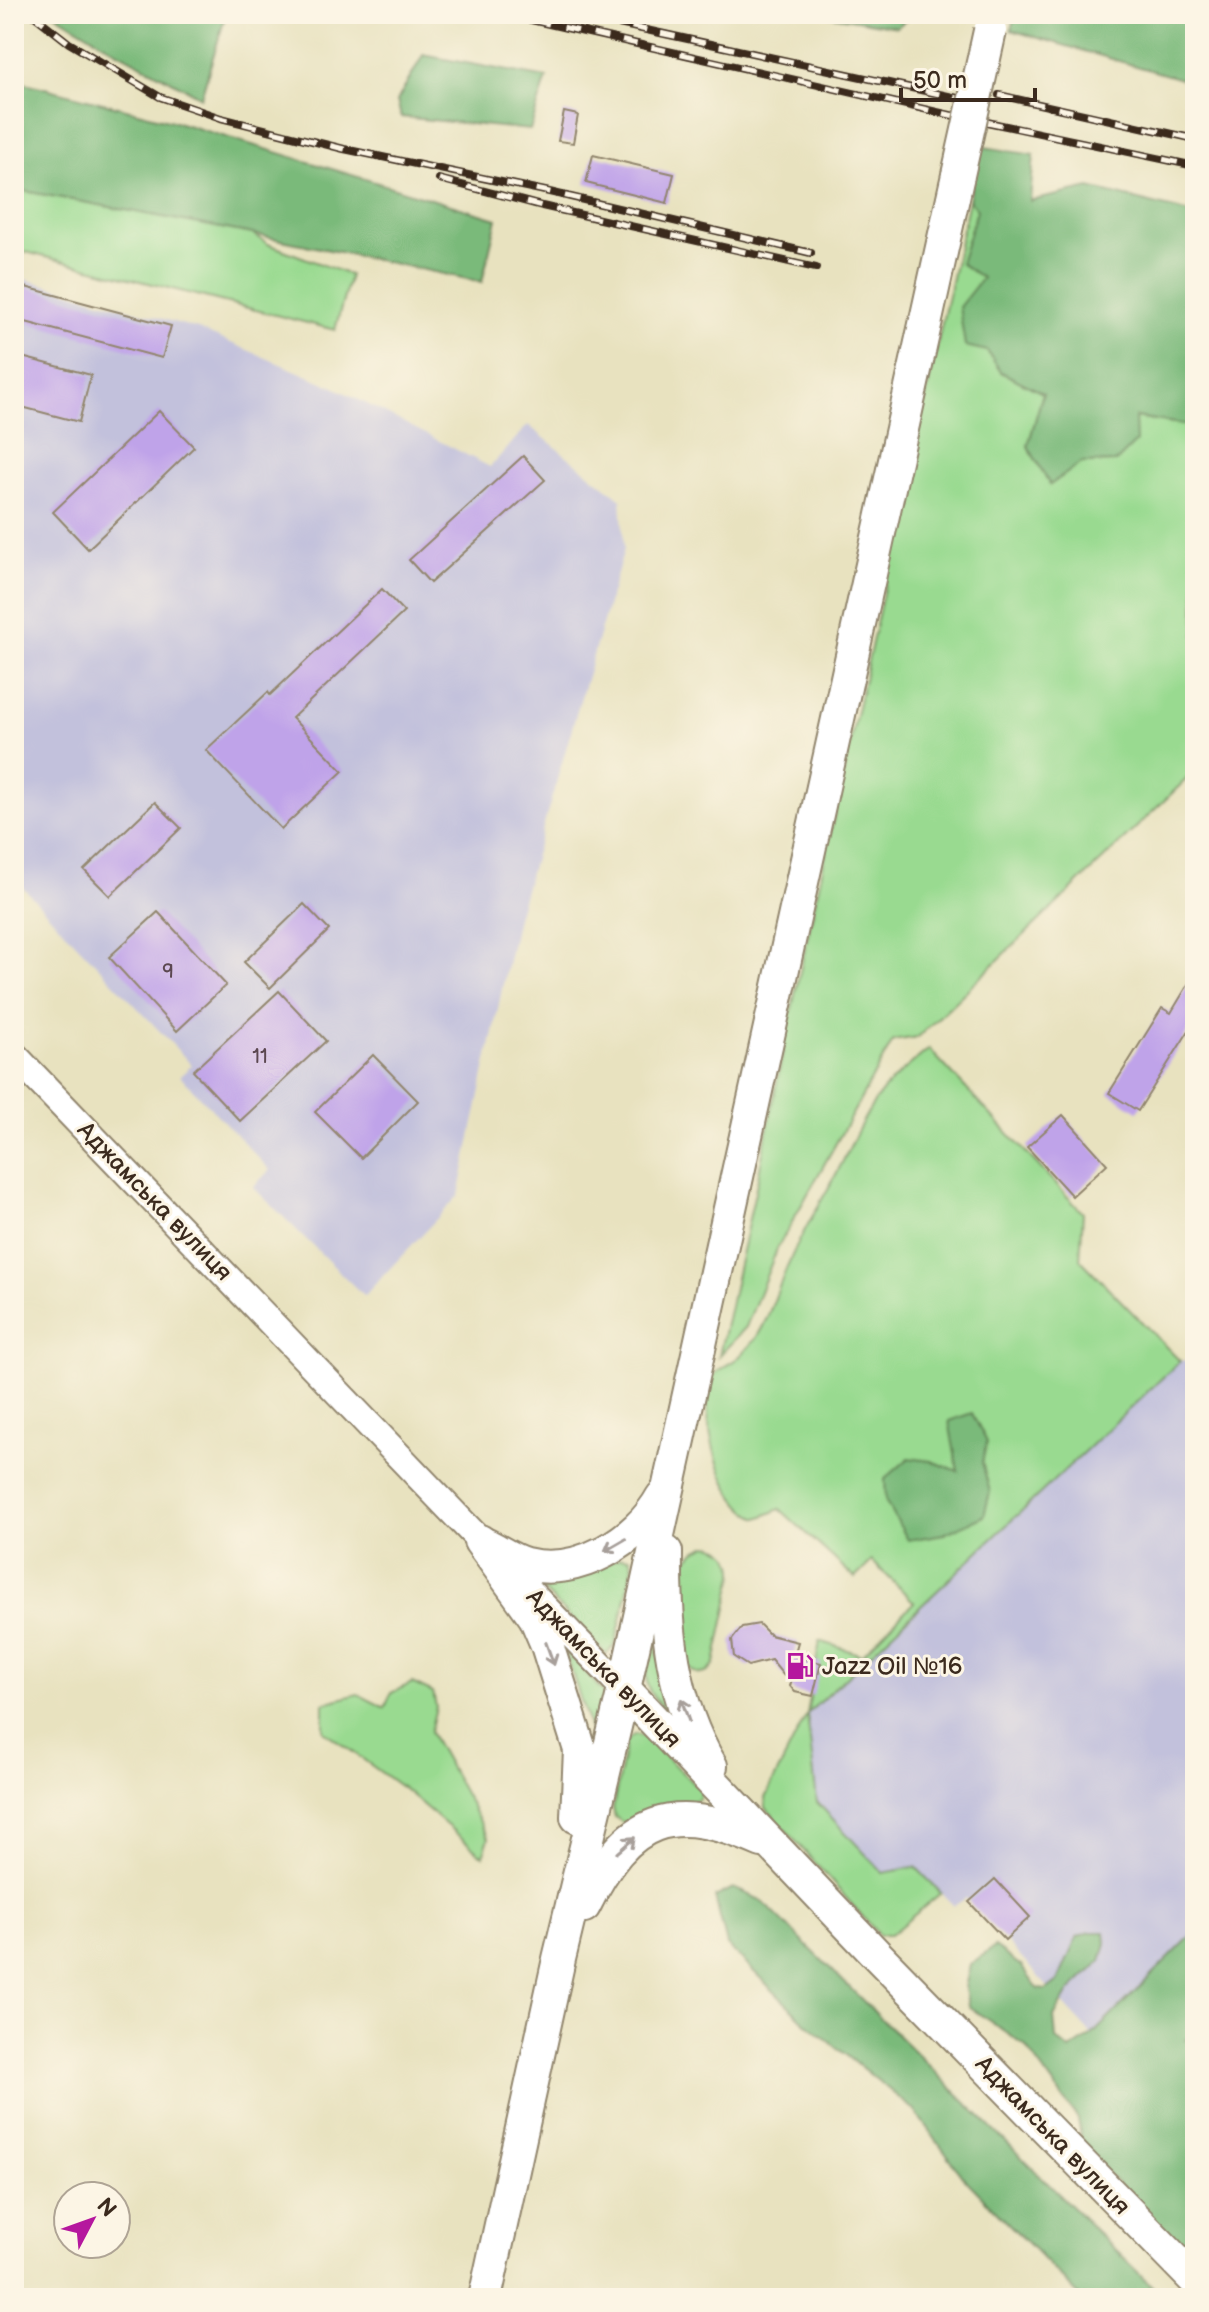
<svg xmlns="http://www.w3.org/2000/svg" width="1209" height="2312" font-family="'Balsamiq Sans',sans-serif">
	<style>
		.industrial { fill: #c2c1dc }
		.green { fill: #99da90; stroke: #6a8257; stroke-width: 2 }
		.forest { fill: #7aba7a; stroke: #5a724c; stroke-width: 2 }
		.building { fill: #bfa3e9 }
		.lines { fill: none; stroke-linecap: round; stroke-linejoin: round }
		.minor-casing { stroke: #92866e; stroke-width: 30 }
		.major-casing { stroke: #92866e; stroke-width: 36 }
		.minor { stroke: #fff; stroke-width: 26 }
		.major { stroke: #fff; stroke-width: 32 }
		.rail-casing { stroke: #3b2a1e; stroke-width: 8 }
		.rail { stroke: #fcf5e5; stroke-width: 5; stroke-dasharray: 15; stroke-linecap: butt }
		.major-bridge-casing { stroke: #92866e; stroke-width: 36; stroke-linecap: butt }
		.major-bridge { stroke: #fff; stroke-width: 32 }
		.oneway { stroke: #a79f9a }
		.labels { text-anchor: middle; stroke-width: 6; stroke-linejoin: round; paint-order: stroke }
		.number-label { font-size: 20px; fill: #5c4851 }
		.street-label { font-size: 24px; fill: #3b2a1e; stroke: #fcf5e5 }
		.poi-label { font-size: 24px; fill: #3b2a1e; stroke: #fcf5e5; text-anchor: start }
	</style>
	<rect width="100%" height="100%" fill="#fcf5e5"/>
	<filter id="ink" filterUnits="userSpaceOnUse"><feTurbulence type="fractalNoise" baseFrequency=".0125" numOctaves="2"/><feDisplacementMap in="SourceGraphic" scale="16" xChannelSelector="R" yChannelSelector="G"/><feConvolveMatrix kernelMatrix="1 2 1 2 8 2 1 2 1" color-interpolation-filters="sRGB"/></filter>
	<filter id="wash" filterUnits="userSpaceOnUse"><feTurbulence type="fractalNoise" baseFrequency=".006" numOctaves="4" result="noise"/><feDisplacementMap in="SourceGraphic" scale="32" xChannelSelector="R" yChannelSelector="G"/><feGaussianBlur stdDeviation="1.8" result="paint"/><feColorMatrix in="noise" values="0 0 0 0 0 0 0 0 0 0 0 0 0 0 0 0 0 1.4 0 .05"/><feComposite in="paint" operator="in"/></filter>
	<g filter="url(#wash)">
		<rect width="100%" height="100%" fill="#e8e2bf"/>
		<g class="industrial">
			<polygon points="14,276 198,329 332,386 490,467 528,425 621,499 624,549 517,917 459,1195 364,1296 253,1187 270,1170 180,1076 192,1065 14,878"/>
			<polygon points="1195,1359 1195,1932 1092,2035 966,1898 954,1906 916,1867 883,1873 817,1802 807,1714 1180,1361"/>
		</g>
		<g class="green">
			<polygon points="14,189 253,234 268,244 350,275 335,330 14,249"/>
			<polygon points="969,200 977,210 960,263 982,278 987,350 1001,372 1043,393 1028,446 1050,484 1081,463 1116,462 1134,417 1195,426 1195,771 918,1037 893,1041 777,1249 746,1327 719,1356 758,1178 787,1031"/>
			<path d="M929 1049 1083 1213 1080 1259 1180 1361 807 1714 817 1802 883 1873 916 1867 941 1893 890 1935H879L766 1808 765 1798 807 1714 820 1641 862 1655 914 1602 872 1561 855 1578 780 1509 759 1518C722 1506 700 1419 710 1384 714 1368 729 1366 740 1356 745 1351 751 1344 756 1338 772 1314 778 1285 790 1260 805 1226 825 1196 842 1163 855 1137 867 1107 888 1085 900 1072 915 1061 929 1049Z"/>
			<path d="M707 1545C725 1546 735 1557 734 1575L715 1663C707 1679 694 1676 685 1663L681 1566 694 1552Z"/>
			<polygon points="622,1557 630,1558 633,1567 615,1646 606,1654 542,1589 546,1582"/>
			<path d="M656 1645 675 1720C647 1693 642 1688 649 1649Z"/>
			<polygon points="564,1648 604,1693 595,1728 591,1732"/>
			<polygon points="412,1683 433,1693 436,1707 430,1732 489,1838 483,1856 404,1789 324,1731 324,1703 358,1694 385,1708 391,1693"/>
			<polygon points="635,1734 644,1737 699,1788 701,1792 700,1798 693,1802 670,1804 626,1825 615,1817 613,1808 626,1741"/>
		</g>
		<g class="forest">
			<polygon points="55,14 226,14 201,97 116,51"/>
			<polygon points="821,14 914,14 897,27"/>
			<polygon points="1015,14 1195,14 1195,83 1011,30"/>
			<polygon points="423,55 547,78 530,130 401,117 397,101"/>
			<polygon points="14,80 180,123 497,219 482,282 253,234 14,189"/>
			<polygon points="978,146 1034,155 1030,201 1090,188 1195,214 1195,426 1135,417 1136,442 1116,462 1081,463 1050,485 1028,446 1043,393 1001,372 987,351 965,346 959,307 982,278 960,263 977,210 969,200"/>
			<polygon points="972,1413 987,1442 982,1462 990,1492 984,1516 944,1534 908,1540 886,1502 885,1479 909,1458 931,1461 958,1471 949,1421"/>
			<polygon points="733,1888 761,1900 1164,2298 1081,2298 963,2177 914,2110 804,2021 727,1945 715,1897"/>
			<polygon points="1089,1932 1105,1932 1106,1943 1101,1961 1070,1991 1054,2017 1056,2039 1070,2050 1092,2035 1195,1932 1195,2032 1186,2040 1195,2043 1195,2260 1083,2149 1078,2119 1025,2046 968,2006 965,1988 970,1964 995,1947 1021,1966 1038,1989 1046,1990 1058,1981 1077,1937"/>
		</g>
		<g id="blocks">
			<g class="building">
				<polygon points="564,112 578,115 573,143 558,141"/>
				<polygon points="593,155 674,174 667,203 586,183"/>
				<polygon points="14,284 171,326 162,358 14,319"/>
				<polygon points="14,355 91,375 79,422 14,405"/>
				<polygon points="159,411 194,447 88,549 53,512"/>
				<polygon points="523,456 545,480 430,583 409,560"/>
				<polygon points="382,589 404,612 292,718 343,771 281,829 206,750 268,692 270,695"/>
				<polygon points="155,802 181,828 110,896 84,870"/>
				<polygon points="304,904 329,930 270,988 244,962"/>
				<polygon points="158,912 226,985 177,1031 109,957"/>
				<polygon points="1195,973 1195,1021 1138,1111 1109,1093 1162,1008 1171,1013"/>
				<polygon points="279,991 326,1041 240,1121 193,1071"/>
				<polygon points="373,1055 418,1101 361,1158 315,1112"/>
				<polygon points="1063,1115 1107,1164 1072,1196 1027,1147"/>
				<polygon points="759,1624 770,1635 798,1642 794,1656 821,1663 813,1696 795,1692 790,1686 792,1679 784,1676 771,1660 748,1666 734,1657 732,1640 742,1627"/>
				<polygon points="995,1879 1030,1917 1005,1940 969,1902"/>
			</g>
		</g>
	</g>
	<g filter="url(#ink)">
		<use href="#blocks" fill-opacity="0" stroke="#92866e" stroke-width="2"/>
		<g class="lines">
			<g class="minor-casing">
				<g id="minor">
					<polyline points="14,1055 493,1554"/>
					<polyline points="526,1588 624,1689"/>
				</g>
			</g>
			<g class="major-casing">
				<g id="major">
					<polyline points="480,1541 535,1617 547,1645 580,1750 577,1817"/>
					<path d="M487 1545C499 1551 513 1561 526 1564 577 1577 638 1541 662 1497"/>
					<path d="M666 1552C665 1627 672 1700 711 1766"/>
					<polyline points="624,1689 876,1954 1195,2280"/>
					<path d="M584 1906C628 1816 671 1801 762 1841"/>
					<polyline points="485,2298 559,1959 624,1689 958,175"/>
				</g>
			</g>
			<use href="#minor" class="minor"/>
			<use href="#major" class="major"/>
			<g class="rail-casing">
				<g id="rail">
					<polyline points="32,14 69,43 160,97 221,118 344,149 545,191 811,253"/>
					<polyline points="505,14 959,117"/>
					<polyline points="573,14 962,99"/>
					<polyline points="999,95 1195,139"/>
					<polyline points="987,122 1195,166"/>
					<polyline points="439,179 542,206 816,268"/>
				</g>
			</g>
			<use href="#rail" class="rail"/>
			<g class="major-bridge-casing">
				<polyline id="major-bridge" points="958,175 990,31"/>
			</g>
			<use href="#major-bridge" class="major-bridge"/>
		</g>
		<defs><path id="oneway-shaft" d="M-6 0H5M1.5-3L5.5 0L1.5 3" fill="none" stroke-width="1.6" stroke-linecap="round" stroke-linejoin="round" transform="scale(2)"/></defs>
		<g class="oneway">
			<use href="#oneway-shaft" transform="translate(615 1545) rotate(150)"/>
			<use href="#oneway-shaft" transform="translate(550 1654) rotate(70)"/>
			<use href="#oneway-shaft" transform="translate(685 1710) rotate(-109)"/>
			<use href="#oneway-shaft" transform="translate(626 1845) rotate(-41)"/>
		</g>
	</g>
	<defs>
		<g id="fuel-bare" transform="scale(2.16)"><path d="M-5.5-6h7V0h2V4h1.3V-2.5L3-4.5l.8-.8L6-3V5H2.5V1h-1V6h-7ZM-4.2-4.7v3.2H.2V-4.7Z" fill="#b5179e" stroke="#fcf5e5" stroke-width="2.5" paint-order="stroke"/></g>
	</defs>
	<g fill-rule="evenodd">
		<use href="#fuel-bare" x="800" y="1666"/>
	</g>
	<g class="labels">
		<g class="number-label">
			<text x="168" y="978">9</text>
			<text x="260" y="1063">11</text>
		</g>
		<g class="street-label">
			<text transform="translate(155 1201) rotate(46)" y="8">Аджамська вулиця</text>
			<text transform="translate(604 1668) rotate(46)" y="8">Аджамська вулиця</text>
			<text transform="translate(1053 2135) rotate(46)" y="8">Аджамська вулиця</text>
		</g>
		<g class="poi-label">
			<text x="822" y="1674">Jazz Oil №16</text>
		</g>
	</g>
	<rect width="1209" height="2312" fill="none" stroke="#fcf5e5" stroke-width="48"/>
	<g transform="translate(92 2220) rotate(49)"><circle r="38" fill="#fcf5e5" stroke="#afa495" stroke-width="2"/>
	<path d="M0-6L14 30L0 20L-14 30Z" fill="#b5179e"/>
	<text y="-12" font-size="22" font-weight="bold" text-anchor="middle" fill="#3b2a1e">N</text>
	</g>
	<path d="M901 88v12h134v-12" fill="none" stroke="#3b2a1e" stroke-width="4"/>
	<text x="913" y="88" font-size="24" fill="#3b2a1e" stroke="#fcf5e5" stroke-width="6" paint-order="stroke">50 m</text>
</svg>
